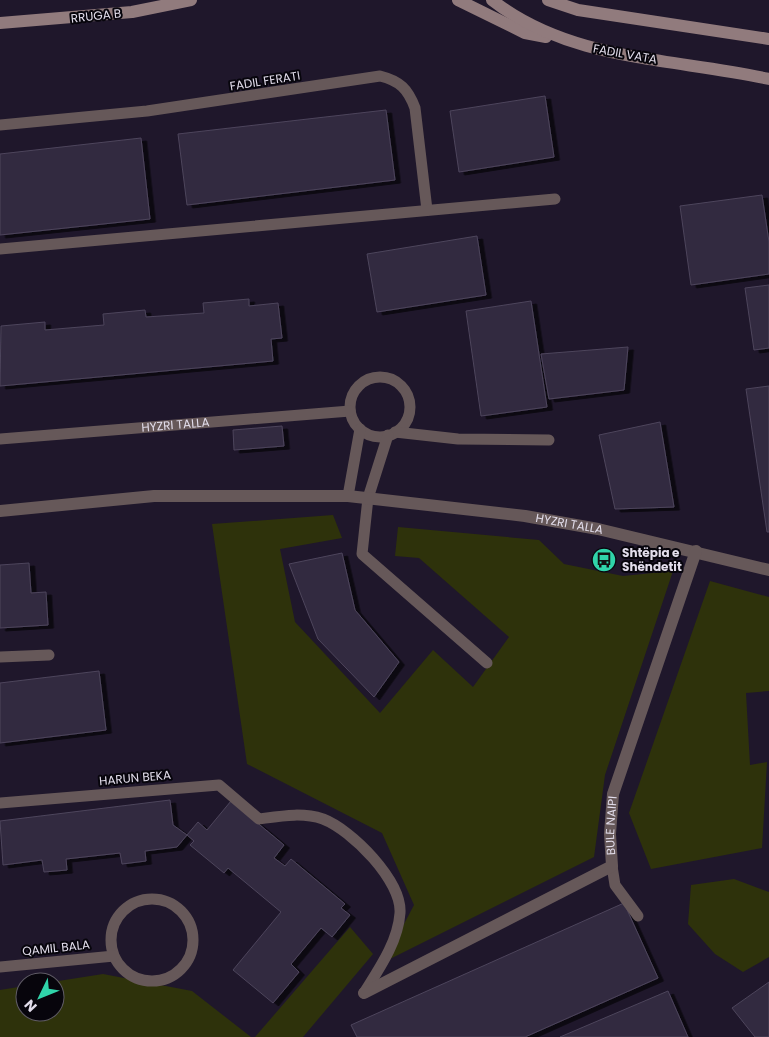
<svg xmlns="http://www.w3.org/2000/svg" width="769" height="1037" font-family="Poppins,sans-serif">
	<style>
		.green { fill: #2e320b }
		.building { fill: #322a3f; stroke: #4d455c; filter: url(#shadow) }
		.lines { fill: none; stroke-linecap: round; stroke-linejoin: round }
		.service { stroke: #665859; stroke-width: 11 }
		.minor { stroke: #665859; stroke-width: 12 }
		.secondary { stroke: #917b7d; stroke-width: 12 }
		.labels { text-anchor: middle; stroke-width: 4; stroke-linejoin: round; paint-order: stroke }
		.street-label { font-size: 12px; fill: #e2ddeb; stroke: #07050c }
		.poi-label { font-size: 12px; font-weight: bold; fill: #e2ddeb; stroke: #07050c; text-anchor: start }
	</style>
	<defs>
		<filter id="shadow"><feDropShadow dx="5.5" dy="3" stdDeviation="0" flood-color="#0009"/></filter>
	</defs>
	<rect width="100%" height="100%" fill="#1f172b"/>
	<g class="green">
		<polygon points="333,515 342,538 280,549 295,622 380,713 433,650 473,687 509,637 419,558 395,556 398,527 539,540 564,564 623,576 673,571 605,775 594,857 384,962 414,905 382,833 247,764 212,524"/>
		<polygon points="710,581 769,597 769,691 746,693 750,765 767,762 762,848 651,869 629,813"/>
		<polygon points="734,879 769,892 769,957 743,972 715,954 688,924 691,885"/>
		<polygon points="350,927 373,954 303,1037 255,1037"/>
		<polygon points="103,974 192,991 251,1037 0,1037 0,990 25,986 25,1012 55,1012 55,982 52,982"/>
	</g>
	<g class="building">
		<polygon points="545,96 554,157 459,172 450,111"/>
		<polygon points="386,110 395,180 187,205 178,134"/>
		<polygon points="141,138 150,219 0,235 0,154"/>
		<polygon points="762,195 769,242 769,274 691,285 680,206"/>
		<polygon points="477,236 486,295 377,312 367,254"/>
		<polygon points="769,285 769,348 754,350 745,288"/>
		<polygon points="249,299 249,306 278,303 282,338 271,339 273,361 0,386 1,326 45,322 45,330 104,325 103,314 145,310 146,317 204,313 203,303"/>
		<polygon points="531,301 547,407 481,416 466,311"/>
		<polygon points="628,347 624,390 549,399 541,354"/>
		<polygon points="769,386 769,532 767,532 746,389"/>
		<polygon points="660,422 674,507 615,509 599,435"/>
		<polygon points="282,426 284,446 234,450 233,430"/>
		<polygon points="342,553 355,610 399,662 374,697 318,639 289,564"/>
		<polygon points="29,563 31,593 46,592 48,625 0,628 0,565"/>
		<polygon points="99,671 106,730 0,743 0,683"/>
		<polygon points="170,800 173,825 187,835 177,847 145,851 146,861 122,864 120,853 66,859 67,870 44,872 42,860 3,865 0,821"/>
		<polygon points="231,801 284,845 274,858 285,866 291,859 345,904 341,908 350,915 332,937 321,928 291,964 299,972 273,1003 233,970 281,912 228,868 224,873 190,845 194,841 187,835 198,822 207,830"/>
		<polygon points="624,903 658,978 525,1037 357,1037 351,1025"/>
		<polygon points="769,982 769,1037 755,1037 732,1008"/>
		<polygon points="668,991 688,1037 560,1037"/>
	</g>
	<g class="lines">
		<g class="service">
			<path d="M0 125 147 111 380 76C400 81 408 89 415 108L427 210"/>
			<polyline points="0,249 555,199"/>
			<circle cx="380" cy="407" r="30"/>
			<polyline points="395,432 458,439 549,440"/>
			<polyline points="388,435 368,498 362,554 487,663"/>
			<path id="s1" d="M0 439 350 411"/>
			<polyline points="348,496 360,429"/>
			<polyline points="0,657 49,655"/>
			<path d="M0 803 219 785 259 819C281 816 302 812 323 819 352 830 402 881 400 913 398 942 379 969 364 993"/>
			<polyline points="612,866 615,885 638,916"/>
			<circle cx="152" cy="940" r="41"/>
			<polyline points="0,967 114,956"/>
		</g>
		<g class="minor">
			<path id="s2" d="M0 511 154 496H348L525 516 598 529 769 570"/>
			<path id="s3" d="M364 993 612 866 610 834 613 794 696 551"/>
		</g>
		<g class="secondary">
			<polyline points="458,0 525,33 546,37"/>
			<path d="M492 0C571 62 675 58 769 79"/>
			<polyline points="548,0 578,10 769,39"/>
			<polyline points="0,23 132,12 191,0"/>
		</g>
	</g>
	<defs>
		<g id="bus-disc" transform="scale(1.25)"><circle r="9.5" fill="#30d4aa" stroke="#07050c"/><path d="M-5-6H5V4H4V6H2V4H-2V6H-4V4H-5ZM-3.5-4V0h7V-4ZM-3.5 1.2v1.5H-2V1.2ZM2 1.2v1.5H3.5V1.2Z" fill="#111"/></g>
	</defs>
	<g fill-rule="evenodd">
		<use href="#bus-disc" x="604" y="560"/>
	</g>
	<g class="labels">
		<g class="street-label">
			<text transform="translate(96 16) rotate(-6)" y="4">RRUGA B</text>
			<text transform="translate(625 54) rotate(10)" y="4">FADIL VATA</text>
			<text transform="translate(265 81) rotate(-9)" y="4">FADIL FERATI</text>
			<text dy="4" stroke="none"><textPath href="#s1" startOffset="176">HYZRI TALLA</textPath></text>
			<text dy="4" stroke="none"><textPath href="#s2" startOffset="572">HYZRI TALLA</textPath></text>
			<text transform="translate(135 778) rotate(-5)" y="4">HARUN BEKA</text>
			<text dy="4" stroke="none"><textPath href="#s3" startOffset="319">BULE NAIPI</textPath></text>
			<text transform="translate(56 948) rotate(-6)" y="4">QAMIL BALA</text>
		</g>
		<g class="poi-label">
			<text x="622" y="557">Shtëpia e<tspan x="622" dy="14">Shëndetit</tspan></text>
		</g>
	</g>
	<g transform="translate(40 997) rotate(227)"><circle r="24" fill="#07050c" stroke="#5f5b65"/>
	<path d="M0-4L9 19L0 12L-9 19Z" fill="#30d4aa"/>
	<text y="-8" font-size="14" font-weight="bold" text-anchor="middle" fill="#e2ddeb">N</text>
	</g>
</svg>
